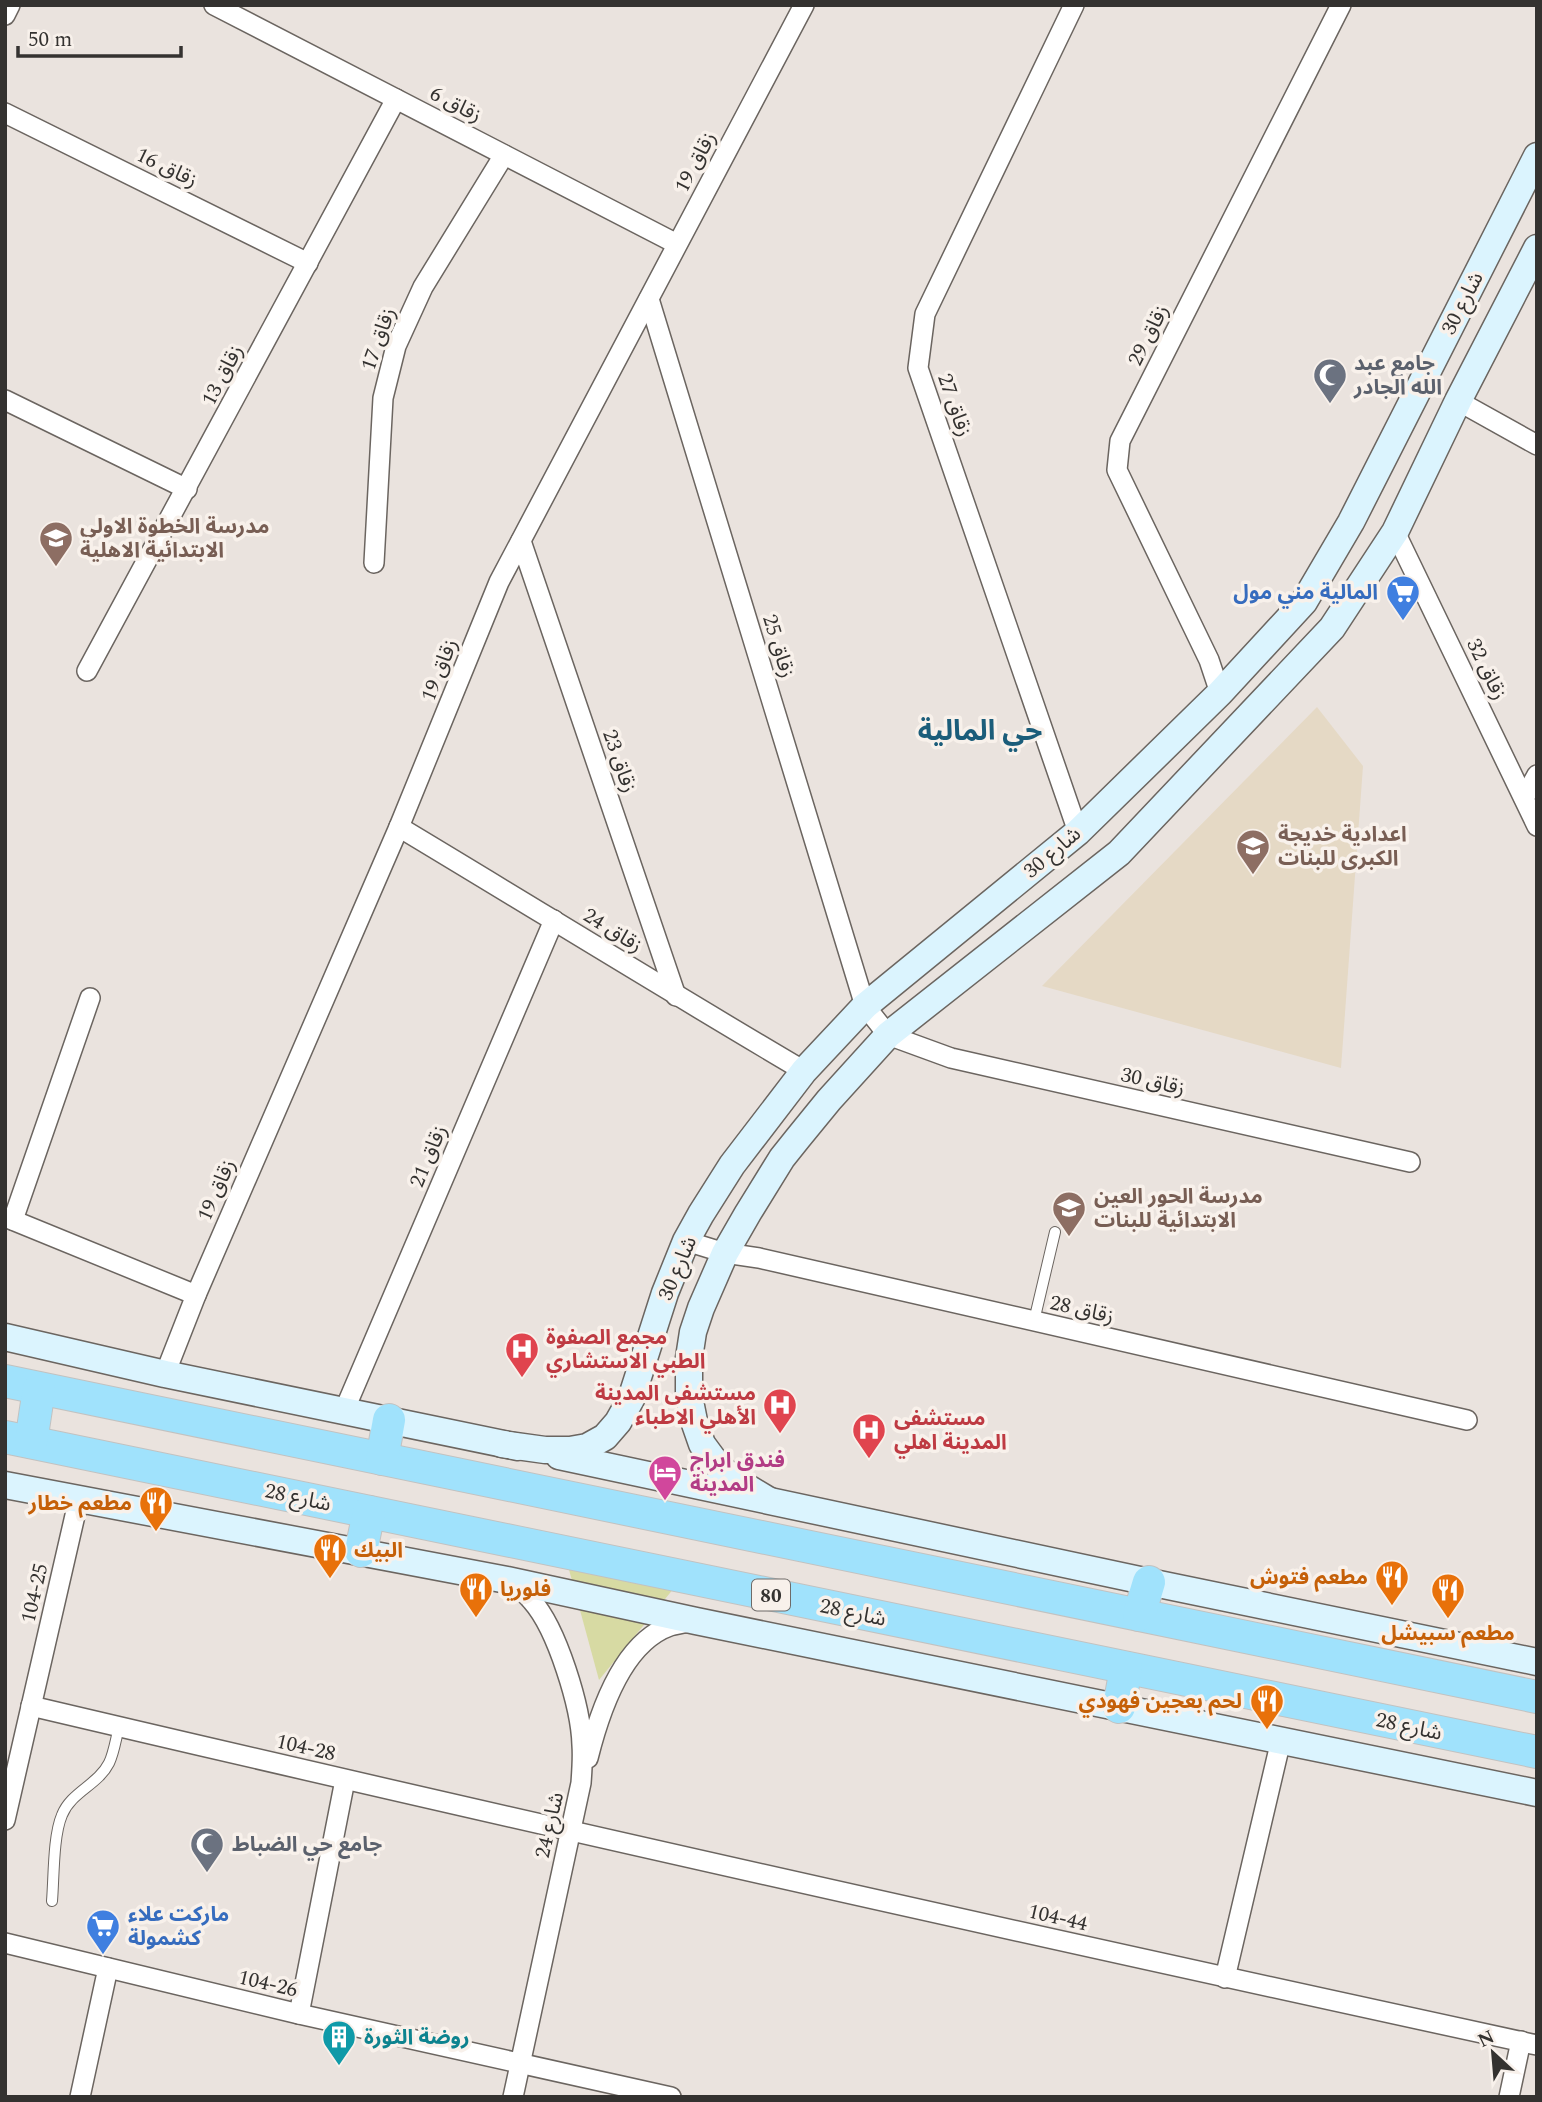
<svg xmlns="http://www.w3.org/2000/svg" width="1542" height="2102" font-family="Spectral,'Noto Sans Arabic',serif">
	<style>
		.education { fill: #e5d9c5 }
		.green { fill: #d7daa3 }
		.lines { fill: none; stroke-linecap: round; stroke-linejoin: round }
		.service-casing { stroke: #6b6560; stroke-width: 12 }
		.minor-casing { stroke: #6b6560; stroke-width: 22 }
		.secondary-casing { stroke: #6b6560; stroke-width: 29 }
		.trunk-casing { stroke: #c2c2c1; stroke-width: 34 }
		.service { stroke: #fff; stroke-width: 10 }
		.minor { stroke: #fff; stroke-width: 19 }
		.secondary { stroke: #dbf4fe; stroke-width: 26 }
		.trunk { stroke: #a0e2fc; stroke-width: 32 }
		.labels { text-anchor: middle; stroke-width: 7; stroke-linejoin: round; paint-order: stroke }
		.shield { fill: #f8f1eb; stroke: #6f6b68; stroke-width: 2 }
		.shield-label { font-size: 19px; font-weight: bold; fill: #343230 }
		.street-label { font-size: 21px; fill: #343230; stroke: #f8f1eb }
		.worship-label { font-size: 21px; font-weight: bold; fill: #5b616d; stroke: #f8f1eb; text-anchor: start }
		.education-label { font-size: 21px; font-weight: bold; fill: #785e54; stroke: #f8f1eb; text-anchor: start }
		.shop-label { font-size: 21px; font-weight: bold; fill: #366cbe; stroke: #f8f1eb; text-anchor: end }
		.health-label { font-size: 21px; font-weight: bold; fill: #be3a42; stroke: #f8f1eb; text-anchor: start }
		.hotel-label { font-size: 21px; font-weight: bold; fill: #b23c85; stroke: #f8f1eb; text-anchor: start }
		.food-label { font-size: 21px; font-weight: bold; fill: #c56008; stroke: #f8f1eb; text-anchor: end }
		.culture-label { font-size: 21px; font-weight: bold; fill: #0d838f; stroke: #f8f1eb; text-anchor: start }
		.district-label { font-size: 28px; font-weight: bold; fill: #1b5d7a; stroke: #f8f1eb }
	</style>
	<rect width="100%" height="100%" fill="#eae3de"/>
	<polygon class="education" points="1317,707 1363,766 1341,1068 1042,986"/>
	<polygon class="green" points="568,1566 674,1588 599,1680"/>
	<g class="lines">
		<g class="service-casing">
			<g id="service">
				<polyline points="1034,1321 1055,1232"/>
				<path d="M52 1901C54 1877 53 1836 62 1815 71 1792 98 1785 109 1763 114 1753 116 1738 119 1727"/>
			</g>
		</g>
		<g class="minor-casing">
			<g id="minor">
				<polyline points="214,5 677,244"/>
				<polyline points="1074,5 925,314 918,368 1078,832"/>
				<polyline points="5,15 10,5"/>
				<polyline points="5,113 308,263"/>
				<polyline points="649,299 865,1006 888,1035 951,1058 1410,1162"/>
				<polyline points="5,400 187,489"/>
				<polyline points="1458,401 1537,445"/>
				<polyline points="1395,532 1537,826"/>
				<polyline points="521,541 676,996"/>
				<polyline points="374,563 383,398 396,346 423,287 504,155"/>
				<polyline points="87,671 396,99"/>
				<polyline points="1220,693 1209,660 1117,470 1120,441 1341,5"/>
				<polyline points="1524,798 1537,775"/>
				<path d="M399 827C534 908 668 991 804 1071"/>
				<polyline points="5,1217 196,1295"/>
				<polyline points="13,1220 90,998"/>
				<polyline points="686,1241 725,1253 759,1258 1467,1420"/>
				<polyline points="165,1374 196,1295 399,827 499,582 804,5"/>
				<polyline points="344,1411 554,920"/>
				<path d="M511 1583C519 1588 526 1593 532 1601 557 1629 581 1707 582 1745 583 1757 582 1770 581 1783L513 2097"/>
				<path d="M31 1706C532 1824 1034 1936 1537 2045"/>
				<path d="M588 1758C599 1714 622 1643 670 1626 676 1624 684 1623 691 1622"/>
				<polyline points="5,1820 79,1498"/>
				<polyline points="5,1943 299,2014 671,2097"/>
				<polyline points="1225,1978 1281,1740"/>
				<polyline points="299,2014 345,1780"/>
				<polyline points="80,2097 108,1968"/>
				<polyline points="1509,2097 1521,2041"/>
			</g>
		</g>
		<g class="secondary-casing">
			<g id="secondary">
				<polyline points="5,1337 165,1374 518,1447"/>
				<polyline points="502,1444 545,1450 570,1450 587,1447 605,1437 618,1422 631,1399 665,1293 686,1241 701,1214 732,1165 804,1071 865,1006 1078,832 1220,693 1304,602 1351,522 1537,156"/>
				<polyline points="559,1456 1149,1582 1537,1662"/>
				<polyline points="5,1485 507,1580 696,1621 1537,1793"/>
				<polyline points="768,1500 730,1477 716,1463 702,1444 694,1421 689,1396 689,1358 693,1332 701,1308 725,1253 748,1213 782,1158 798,1138 829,1100 888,1035 1119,853 1332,628 1395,532 1458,401 1537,248"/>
			</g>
		</g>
		<g class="trunk-casing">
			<g id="trunk">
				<polyline points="5,1381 1537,1697"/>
				<polyline points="5,1437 1537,1752"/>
				<polyline points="31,1442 39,1389"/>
				<polyline points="382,1459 389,1420"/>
				<polyline points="361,1551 369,1512"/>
				<polyline points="1139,1615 1149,1582"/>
				<polyline points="1119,1707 1126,1668"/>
			</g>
		</g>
		<use href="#service" class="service"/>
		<use href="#minor" class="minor"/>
		<use href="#secondary" class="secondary"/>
		<use href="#trunk" class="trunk"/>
	</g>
	<defs>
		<g id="mosque-pin" transform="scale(1.75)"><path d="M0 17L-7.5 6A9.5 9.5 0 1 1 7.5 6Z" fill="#6b7280" stroke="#f8f1eb"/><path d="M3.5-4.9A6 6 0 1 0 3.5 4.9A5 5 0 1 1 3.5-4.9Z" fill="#fff"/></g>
		<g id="school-pin" transform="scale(1.75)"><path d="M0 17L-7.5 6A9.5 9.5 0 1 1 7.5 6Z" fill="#8d6e63" stroke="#f8f1eb"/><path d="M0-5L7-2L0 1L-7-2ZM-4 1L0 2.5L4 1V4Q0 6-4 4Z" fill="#fff"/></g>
		<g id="supermarket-pin" transform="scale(1.75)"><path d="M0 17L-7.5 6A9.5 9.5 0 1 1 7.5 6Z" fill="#3f7fe0" stroke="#f8f1eb"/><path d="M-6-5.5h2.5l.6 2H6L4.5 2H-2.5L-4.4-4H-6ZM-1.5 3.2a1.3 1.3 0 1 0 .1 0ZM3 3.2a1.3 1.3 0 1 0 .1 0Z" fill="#fff"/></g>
		<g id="hospital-pin" transform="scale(1.75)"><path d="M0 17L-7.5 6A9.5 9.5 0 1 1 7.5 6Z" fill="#e0444e" stroke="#f8f1eb"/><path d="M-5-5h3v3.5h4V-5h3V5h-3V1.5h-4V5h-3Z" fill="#fff"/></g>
		<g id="hotel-pin" transform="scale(1.75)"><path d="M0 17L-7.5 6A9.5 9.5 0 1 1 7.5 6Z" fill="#d1479c" stroke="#f8f1eb"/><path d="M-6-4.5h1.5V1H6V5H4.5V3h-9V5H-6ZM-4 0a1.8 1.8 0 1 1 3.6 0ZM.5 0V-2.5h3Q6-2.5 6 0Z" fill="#fff"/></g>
		<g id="restaurant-pin" transform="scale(1.75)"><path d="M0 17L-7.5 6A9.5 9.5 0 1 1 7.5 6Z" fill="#e8710a" stroke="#f8f1eb"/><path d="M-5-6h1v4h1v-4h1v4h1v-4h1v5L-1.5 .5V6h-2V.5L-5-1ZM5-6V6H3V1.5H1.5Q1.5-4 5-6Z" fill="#fff"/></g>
		<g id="building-pin" transform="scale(1.75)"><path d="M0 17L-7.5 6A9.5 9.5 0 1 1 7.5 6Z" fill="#0f9aa8" stroke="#f8f1eb"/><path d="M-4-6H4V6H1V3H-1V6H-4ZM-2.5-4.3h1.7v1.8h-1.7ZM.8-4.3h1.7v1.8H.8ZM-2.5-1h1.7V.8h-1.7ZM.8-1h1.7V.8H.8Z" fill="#fff"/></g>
	</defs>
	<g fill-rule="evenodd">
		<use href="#mosque-pin" x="1330" y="375"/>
		<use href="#school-pin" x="56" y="538"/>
		<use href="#supermarket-pin" x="1403" y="592"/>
		<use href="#school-pin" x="1253" y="846"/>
		<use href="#school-pin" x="1069" y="1208"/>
		<use href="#hospital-pin" x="522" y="1349"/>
		<use href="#hospital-pin" x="780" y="1405"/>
		<use href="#hospital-pin" x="869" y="1430"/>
		<use href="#hotel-pin" x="665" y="1472"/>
		<use href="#restaurant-pin" x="156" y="1503"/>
		<use href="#restaurant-pin" x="330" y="1550"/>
		<use href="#restaurant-pin" x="1392" y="1577"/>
		<use href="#restaurant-pin" x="476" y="1589"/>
		<use href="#restaurant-pin" x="1448" y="1590"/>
		<use href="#restaurant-pin" x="1267" y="1701"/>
		<use href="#mosque-pin" x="207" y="1844"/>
		<use href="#supermarket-pin" x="103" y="1926"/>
		<use href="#building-pin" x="339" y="2037"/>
	</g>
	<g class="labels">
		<rect class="shield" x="752" y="1579.5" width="38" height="31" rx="5"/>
		<g class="shield-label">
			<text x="771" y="1602">80</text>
		</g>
		<g class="street-label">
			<text transform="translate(456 104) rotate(27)" y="7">زقاق 6</text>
			<text transform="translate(695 162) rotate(-62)" y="7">زقاق 19</text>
			<text transform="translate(167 167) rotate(26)" y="7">زقاق 16</text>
			<text transform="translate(1462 303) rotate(-63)" y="7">شارع 30</text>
			<text transform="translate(1148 335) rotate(-63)" y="7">زقاق 29</text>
			<text transform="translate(378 339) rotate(-70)" y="7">زقاق 17</text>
			<text transform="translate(222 375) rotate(-62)" y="7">زقاق 13</text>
			<text transform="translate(955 405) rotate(71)" y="7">زقاق 27</text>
			<text transform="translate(779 646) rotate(73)" y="7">زقاق 25</text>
			<text transform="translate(1487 669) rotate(64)" y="7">زقاق 32</text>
			<text transform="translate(439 670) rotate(-68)" y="7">زقاق 19</text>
			<text transform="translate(620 761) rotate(71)" y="7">زقاق 23</text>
			<text transform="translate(1052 852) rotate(-40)" y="7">شارع 30</text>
			<text transform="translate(613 930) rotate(32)" y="7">زقاق 24</text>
			<text transform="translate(1153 1081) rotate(13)" y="7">زقاق 30</text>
			<text transform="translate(428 1156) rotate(-67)" y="7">زقاق 21</text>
			<text transform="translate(216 1190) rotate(-66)" y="7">زقاق 19</text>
			<text transform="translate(677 1268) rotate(-67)" y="7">شارع 30</text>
			<text transform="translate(1082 1309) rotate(13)" y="7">زقاق 28</text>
			<text transform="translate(298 1497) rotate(12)" y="7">شارع 28</text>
			<text transform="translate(34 1593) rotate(-77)" y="7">104-25</text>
			<text transform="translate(853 1612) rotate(12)" y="7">شارع 28</text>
			<text transform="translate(1409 1726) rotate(12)" y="7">شارع 28</text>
			<text transform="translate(306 1747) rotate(13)" y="7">104-28</text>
			<text transform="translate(549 1825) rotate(-77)" y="7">شارع 24</text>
			<text transform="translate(1058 1917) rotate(13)" y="7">104-44</text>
			<text transform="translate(268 1983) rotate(13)" y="7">104-26</text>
		</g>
		<g class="worship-label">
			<text x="1354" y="370">جامع عبد<tspan x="1354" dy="24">الله الجادر</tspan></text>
			<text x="232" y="1851">جامع حي الضباط</text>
		</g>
		<g class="education-label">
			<text x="80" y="533">مدرسة الخطوة الاولى<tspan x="80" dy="24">الابتدائية الاهلية</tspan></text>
			<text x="1278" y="841">اعدادية خديجة<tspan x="1278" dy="24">الكبرى للبنات</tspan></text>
			<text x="1094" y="1203">مدرسة الحور العين<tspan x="1094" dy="24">الابتدائية للبنات</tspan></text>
		</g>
		<g class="shop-label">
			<text x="1378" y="599">المالية مني مول</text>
			<text x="128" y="1921" text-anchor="start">ماركت علاء<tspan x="128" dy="24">كشمولة</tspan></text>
		</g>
		<g class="health-label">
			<text x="546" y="1344">مجمع الصفوة<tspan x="546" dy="24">الطبي الاستشاري</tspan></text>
			<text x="756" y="1400" text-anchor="end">مستشفى المدينة<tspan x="756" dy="24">الأهلي الاطباء</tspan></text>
			<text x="894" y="1425">مستشفى<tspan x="894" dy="24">المدينة اهلي</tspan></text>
		</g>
		<g class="hotel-label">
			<text x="690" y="1467">فندق ابراج<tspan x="690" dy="24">المدينة</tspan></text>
		</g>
		<g class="food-label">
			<text x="132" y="1510">مطعم خطار</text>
			<text x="354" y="1557" text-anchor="start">البيك</text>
			<text x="1368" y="1584">مطعم فتوش</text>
			<text x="500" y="1596" text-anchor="start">فلوريا</text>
			<text x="1448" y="1640" text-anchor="middle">مطعم سبيشل</text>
			<text x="1242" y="1708">لحم بعجين فهودي</text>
		</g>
		<g class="culture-label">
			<text x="364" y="2044">روضة الثورة</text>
		</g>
		<g class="district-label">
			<text x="980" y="740">حي المالية</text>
		</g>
	</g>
	<rect width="1542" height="2102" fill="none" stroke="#343230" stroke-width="14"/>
	<g transform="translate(1493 2053) rotate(334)" stroke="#f8f1eb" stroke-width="5" paint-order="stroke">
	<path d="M0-5L12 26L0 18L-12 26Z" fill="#343230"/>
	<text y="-10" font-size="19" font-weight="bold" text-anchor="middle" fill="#343230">N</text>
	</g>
	<path d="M18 46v10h163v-10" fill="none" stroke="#343230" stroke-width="3.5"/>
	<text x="28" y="46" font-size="21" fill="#343230" stroke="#f8f1eb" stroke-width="5" paint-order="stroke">50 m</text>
</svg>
